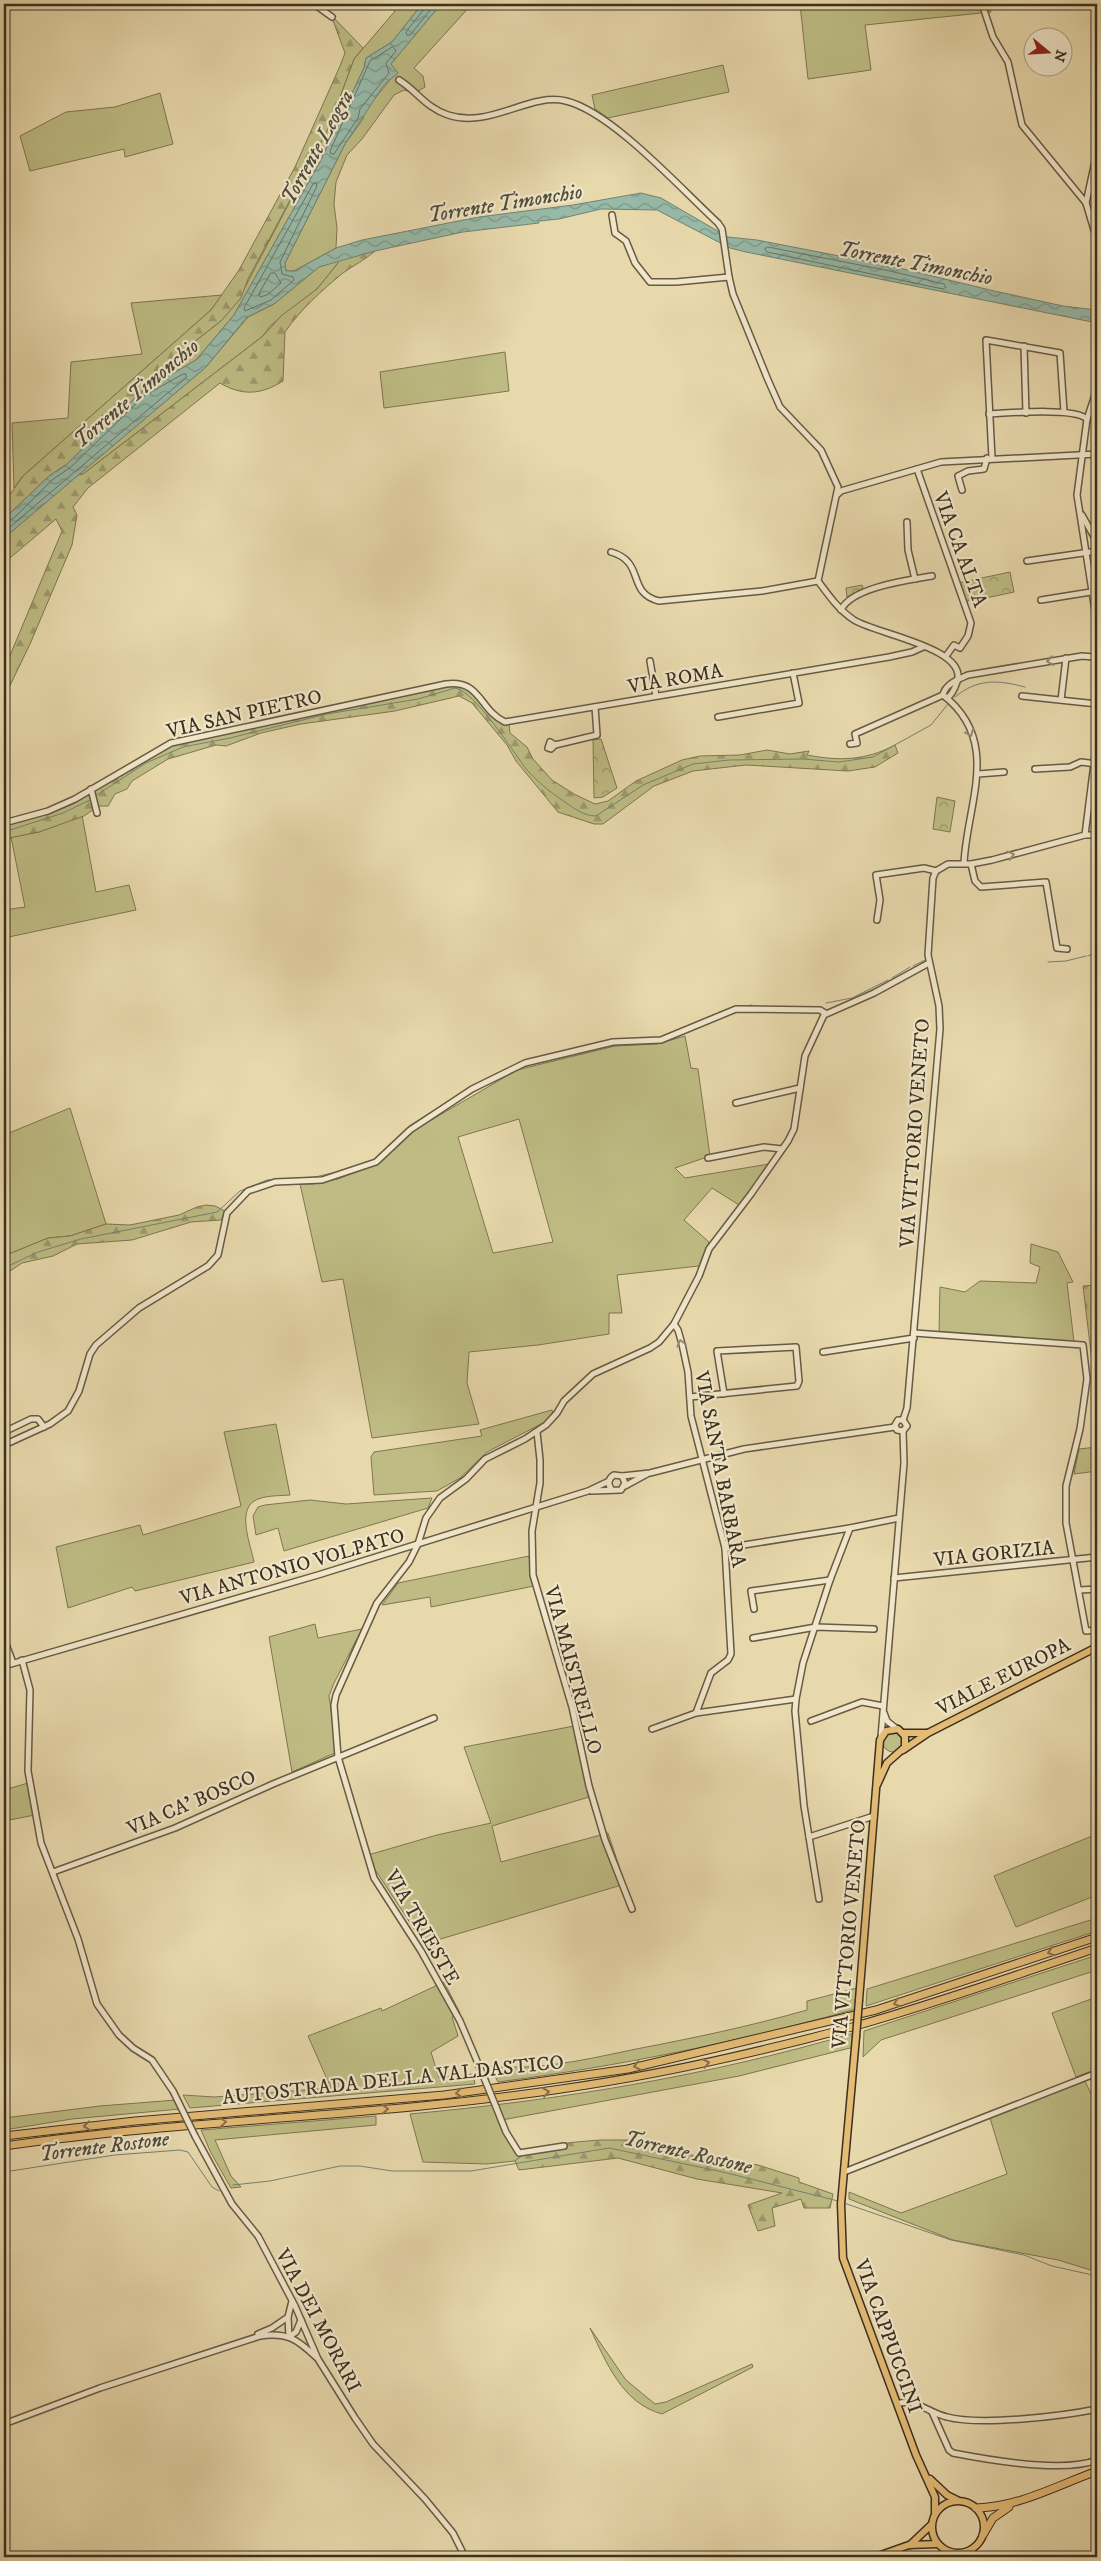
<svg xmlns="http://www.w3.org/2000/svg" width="1101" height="2561" font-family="'IM FELL DW Pica',serif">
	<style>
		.green { fill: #bebc84; stroke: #7e7652; fill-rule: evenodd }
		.forest { fill: url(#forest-firs); stroke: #7e7652 }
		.cemetery { fill: url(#cemetery-stones); stroke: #7e7652 }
		.park { fill: url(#park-crowns); stroke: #7e7652 }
		.water { fill: url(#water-waves); stroke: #738372 }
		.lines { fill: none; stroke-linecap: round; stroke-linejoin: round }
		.shore { stroke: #6a7564; stroke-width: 1 }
		.stream { stroke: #738372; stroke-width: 1 }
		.minor-casing { stroke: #685a43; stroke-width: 8 }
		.major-casing { stroke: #3d3020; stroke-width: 9 }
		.highway-casing { stroke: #3d3020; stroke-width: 9 }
		.minor { stroke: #f0e6ca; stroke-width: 5 }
		.major { stroke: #e4bc76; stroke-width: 6 }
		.highway { stroke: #e4bc76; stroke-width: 7 }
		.minor-bridge-casing { stroke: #685a43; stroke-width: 8; stroke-linecap: butt }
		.major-bridge-casing { stroke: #3d3020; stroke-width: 9; stroke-linecap: butt }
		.minor-bridge { stroke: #f0e6ca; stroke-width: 5 }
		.major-bridge { stroke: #e4bc76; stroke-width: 6 }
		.oneway { stroke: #968b75 }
		.oneway2 { stroke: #886f47 }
		.labels { text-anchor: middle; stroke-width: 4.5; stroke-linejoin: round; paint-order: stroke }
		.street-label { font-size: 20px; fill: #3d3020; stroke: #f0e6ca }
		.water-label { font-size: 21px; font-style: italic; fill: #4f4c3b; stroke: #f0e6ca }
	</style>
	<defs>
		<pattern id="forest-firs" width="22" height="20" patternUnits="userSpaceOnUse" patternTransform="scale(1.25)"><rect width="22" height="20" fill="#bebc84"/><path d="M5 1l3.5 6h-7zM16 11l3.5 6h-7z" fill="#9c996c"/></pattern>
		<pattern id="cemetery-stones" width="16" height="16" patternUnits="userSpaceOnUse" patternTransform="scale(1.25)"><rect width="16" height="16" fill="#bebc84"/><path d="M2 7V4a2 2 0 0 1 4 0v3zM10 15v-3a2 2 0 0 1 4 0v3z" fill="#9c996c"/></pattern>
		<pattern id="park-crowns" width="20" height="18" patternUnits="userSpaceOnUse" patternTransform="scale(1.25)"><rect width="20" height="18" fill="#bebc84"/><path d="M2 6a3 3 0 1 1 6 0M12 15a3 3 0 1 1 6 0" fill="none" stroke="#9c996c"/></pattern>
		<pattern id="water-waves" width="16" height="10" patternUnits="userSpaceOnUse" patternTransform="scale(1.25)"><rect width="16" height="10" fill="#97baa9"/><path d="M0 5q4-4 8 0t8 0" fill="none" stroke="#7c9889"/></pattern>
	</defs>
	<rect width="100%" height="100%" fill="#e8d9ad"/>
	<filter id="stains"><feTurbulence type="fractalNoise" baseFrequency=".004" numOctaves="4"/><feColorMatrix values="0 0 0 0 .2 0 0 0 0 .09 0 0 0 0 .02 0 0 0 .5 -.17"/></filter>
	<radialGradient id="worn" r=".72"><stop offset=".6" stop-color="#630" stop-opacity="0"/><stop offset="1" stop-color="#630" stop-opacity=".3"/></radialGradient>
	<g class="green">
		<polygon points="387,4 422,4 392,42 366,58 364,68 320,162 234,315 196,360 150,387 170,361 222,320 244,289 328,129 354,59 395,11"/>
		<polygon points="441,4 472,4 414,68 423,76 425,87 415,93 404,90 394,95 362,139 347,155 336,182 334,204 337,228 336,248 294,271 286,271 285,263 345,144 363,119 364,112 393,76 391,64"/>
		<polygon points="800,4 989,4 991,12 865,25 871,70 808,79"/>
		<polygon points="723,65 729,92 608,118 595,109 592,95"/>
		<polygon points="160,93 173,144 125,157 124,149 30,171 20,136 66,112 115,107"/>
		<polygon points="1096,179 1097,179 1097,226 1091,199"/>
		<polygon points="336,260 338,263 317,289 270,326 263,336 83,474 78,475 205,368 248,317 274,304 319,267"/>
		<polygon points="222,295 211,310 23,476 14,488 12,423 68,418 71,362 142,354 131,303"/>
		<polygon points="505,352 509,391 384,408 380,372"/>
		<polygon points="82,815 96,892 129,885 136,910 4,938 4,910 25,907 11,837 39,832"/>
		<path d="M685 1036 691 1068 698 1069 710 1156 675 1168 685 1178 769 1164 739 1205 712 1188 684 1220 709 1242 699 1266 617 1275 622 1313H609V1334L538 1345 469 1352 467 1383 479 1424 372 1438 343 1279 322 1282 300 1184H313L338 1179 379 1163 416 1129 517 1070 615 1046 657 1044ZM519 1119 553 1242 493 1253 458 1137Z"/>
		<polygon points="70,1108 106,1224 70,1236 48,1238 4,1256 4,1135"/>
		<polygon points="1031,1244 1058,1252 1073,1282 1067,1283 1074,1342 939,1332 940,1287 965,1292 980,1281 1036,1283 1040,1267 1030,1263"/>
		<polygon points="552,1410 553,1413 543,1423 487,1452 460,1478 437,1491 374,1495 371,1457 374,1452 482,1436 480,1430"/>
		<path d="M276 1424 290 1495C279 1496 264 1495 254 1501 237 1512 251 1546 254 1562L135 1591 132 1587 68 1608 56 1547 140 1525 143 1535 241 1506 224 1432Z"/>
		<polygon points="1097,1447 1097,1471 1074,1474 1079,1449"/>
		<polygon points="432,1498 428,1508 284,1551 278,1528 256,1535 253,1516 258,1507 265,1505 310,1500 346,1504"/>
		<polygon points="529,1556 534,1586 431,1607 430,1597 382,1605 398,1583"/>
		<polygon points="315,1624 318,1638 362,1629 334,1683 329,1696 337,1752 292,1772 269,1637"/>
		<polygon points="574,1726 589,1797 492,1826 501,1862 608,1833 625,1884 424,1944 372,1865 368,1855 437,1835 491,1823 464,1747"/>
		<circle cx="893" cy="1742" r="10"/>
		<polygon points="28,1783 35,1815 4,1821 4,1790"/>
		<polygon points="1097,1834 1097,1895 1016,1927 994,1876"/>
		<polygon points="1097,1918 1097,1931 866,2006 867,1989"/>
		<polygon points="1097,1955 1097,1970 881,2040 863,2057 864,2031"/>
		<polygon points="444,1982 460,2013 452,2017 458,2036 431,2052 439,2078 473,2074 475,2084 190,2108 183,2095 214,2097 331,2088 308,2036 381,2008 382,2011"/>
		<path d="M857 1988 856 2009C738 2042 620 2066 498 2082L490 2066C539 2071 588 2059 636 2049 694 2038 751 2026 807 2010V2001Z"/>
		<polygon points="1097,1997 1097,2069 1076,2077 1052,2013"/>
		<path d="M854 2033V2047L739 2076 502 2120 511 2138 524 2154 515 2161 487 2164 423 2162 410 2114C561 2100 708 2076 854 2033Z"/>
		<polygon points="1085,2081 1093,2098 1097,2097 1097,2272 1058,2260 953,2240 849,2199 849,2192 901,2213 1007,2174 990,2118 1025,2103"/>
		<polygon points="176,2100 180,2109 72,2119 4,2130 4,2118 100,2106"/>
		<polygon points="376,2116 376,2125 215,2140 231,2176 241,2187 231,2188 211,2153 201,2130"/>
		<path d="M590 2328 626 2380 655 2404 666 2402 752 2364 753 2367 662 2414C622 2403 606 2362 590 2328Z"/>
	</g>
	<g class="forest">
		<polygon points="331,15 363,48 354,59 328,129 248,279 241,298 222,320 170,361 150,387 141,392 67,464 49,476 4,519 4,503 23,476 211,310 239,270 295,167 340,66 345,53"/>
		<path d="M375 251C365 260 354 265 343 273 322 290 300 310 285 332L283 381C261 395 242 396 220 383L88 488 73 507 77 515 72 545 30 644 4 698V670L62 531 56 519 4 563V538L78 475 83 474 263 336 281 316 317 289 338 263 336 260Z"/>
		<path d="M455 685 467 687 496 719 509 724 510 733 527 747 533 759 552 780 574 794 595 804 608 801 636 781 682 760 700 756 740 755 767 750 790 754 809 751 807 755C838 761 865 761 895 745L898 753 875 767 848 771 746 765 693 771 654 786 603 824H594L558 812 516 761 507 745 472 703 459 696 395 711 301 724 261 733 226 746 216 745 168 759 132 781 127 789 115 794 108 806H98L84 816 39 832 4 839V825L71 805 173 745Z"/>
		<polygon points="206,1205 215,1206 225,1211 221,1220 191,1222 132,1240 77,1244 53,1256 22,1263 4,1275 4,1256 48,1238 70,1236 106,1224 130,1225 179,1215 197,1207"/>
		<path d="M600 2140H630L655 2144 684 2154 758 2165 799 2178V2182L833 2194 830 2208H804L801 2199 772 2208 775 2226 758 2231 748 2205 782 2193 697 2179 618 2158 519 2170 515 2161C533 2144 576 2142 600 2140Z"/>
	</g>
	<polygon class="cemetery" points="1097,1285 1097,1403 1083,1286"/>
	<g class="park">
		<polygon points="1010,572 1014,592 981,599 973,597 967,602 964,601 958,583"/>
		<polygon points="862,585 863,588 847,597 846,588"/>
		<polygon points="601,739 617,788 603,797 594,798 593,740"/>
		<polygon points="937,797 955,801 950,832 933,829"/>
	</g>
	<polygon class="water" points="422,4 441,4 391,64 398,73 384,85 345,144 285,263 286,271 294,271 336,248 362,240 479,217 573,205 641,193 661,198 728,237 757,240 891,266 990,290 1063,306 1097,310 1097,323 746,252 730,248 657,210 601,209 559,219 539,221 539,223 463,232 375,251 319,267 274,304 247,317 205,368 4,538 4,519 49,476 67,464 141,392 196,360 234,315 320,162 364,68 366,58 392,42"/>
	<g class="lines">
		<g class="shore">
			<polyline points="425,4 424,9 406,32 407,35 410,35 435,4"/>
			<polygon points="393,47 396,51 386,63 389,73 360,109 358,118 334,154 331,154 330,151 370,61"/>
			<polygon points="316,183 317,186 280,262 282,274 293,277 294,280 271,300 245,311 244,308 313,184"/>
			<polygon points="768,247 890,271 944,284 946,287 943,289 767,252 765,249"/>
			<polygon points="271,273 275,273 281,283 267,295 260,297 259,294"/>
			<polyline points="4,523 13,519 52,480 71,467 144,396 183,374 186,374 186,378 164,396 4,532"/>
		</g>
		<g class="stream">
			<path d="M955 697C978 678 998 680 1025 687"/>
			<path d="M95 796 146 763 183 747 230 738 327 714 418 699 455 688C475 691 513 752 527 770 538 782 549 791 562 800 572 807 583 816 596 816L643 785 693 764 729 760 803 759 839 762 873 757 931 725 948 704"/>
			<polyline points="4,832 63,813 92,799"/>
			<polyline points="1088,956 1097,952"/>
			<polyline points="1048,962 1066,961 1086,956"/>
			<polyline points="913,966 925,960"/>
			<polyline points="892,978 910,967"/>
			<polyline points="826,1003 852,998 888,980"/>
			<polyline points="738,1007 752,1005"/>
			<polyline points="719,1012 732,1008"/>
			<polyline points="658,1038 715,1014"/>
			<polyline points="613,1040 636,1039"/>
			<polyline points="478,1083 521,1062 609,1040"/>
			<polyline points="395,1141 409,1126 466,1090"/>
			<polyline points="370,1162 379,1156"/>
			<polyline points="4,1268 38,1252 81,1239 217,1212 240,1191 267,1180 315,1177 345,1170"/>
			<polyline points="4,2172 115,2155 180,2150 188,2152 212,2187 219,2191"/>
			<polyline points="233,2185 270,2181 340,2166 360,2166 392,2171 471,2171 609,2148 723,2172 838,2201"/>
			<polyline points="844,2203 951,2240 1024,2255 1052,2266 1097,2276"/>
		</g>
		<g class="minor-casing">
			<g id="minor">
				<polyline points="314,4 332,17"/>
				<polyline points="982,4 993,37 1008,62 1022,125 1086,203 1097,240"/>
				<path d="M399 80C417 91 426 108 448 115 491 129 529 92 566 101 612 112 681 189 718 223L722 229 729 277 733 294 768 380 780 407 821 450 838 487 818 581C829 596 839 610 854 620 876 634 969 648 957 682 955 688 952 695 947 698"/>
				<polyline points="1086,203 1097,152"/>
				<polyline points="612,215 615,233 626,241 635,263 650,282 676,282 729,277"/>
				<polyline points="1024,346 1026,413"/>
				<polyline points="1097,389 1087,419 1077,495 1097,623"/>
				<path d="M989 414C1007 413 1075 407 1087 419"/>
				<polyline points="992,458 986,340 1060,353 1064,412"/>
				<polyline points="917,469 971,623 968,636 960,648 954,645 946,656"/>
				<polyline points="962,490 958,476 968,471 984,469 987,458"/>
				<polyline points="838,494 841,491 941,462 1097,454"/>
				<polyline points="1082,515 1097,542"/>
				<polyline points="907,522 908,550 915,579"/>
				<path d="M611 552C646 562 626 593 659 601L762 591 818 581"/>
				<polyline points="1027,561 1097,551"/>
				<polyline points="1041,600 1097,591"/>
				<path d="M841 610C852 587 909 580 932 576"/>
				<polyline points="650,661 656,696"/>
				<polyline points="1022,696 1097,704"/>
				<polyline points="1061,700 1066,658"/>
				<polyline points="718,717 799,703 793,673"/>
				<polyline points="850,744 857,743 855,734 943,695"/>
				<polyline points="555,745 550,742 548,748 551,749 555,745 597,735 595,707"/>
				<polyline points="1035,769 1070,767 1081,762 1097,764"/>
				<polyline points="978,774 1004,772"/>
				<polyline points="91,789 97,813"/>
				<path d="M4 823 48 811 75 799 171 743 446 684C481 679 479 710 505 722L889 657 912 652 923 647"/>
				<polyline points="1085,835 1097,740"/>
				<path d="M964 863C967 803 1002 741 943 695 945 684 959 679 968 675L1082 656 1094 657 1097 660"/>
				<polyline points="971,864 975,881 981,887 1046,882 1057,948 1067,949"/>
				<polyline points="877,920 880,900 876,875 924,868 936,871"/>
				<polyline points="736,1103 800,1088"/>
				<polyline points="708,1158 764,1147 782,1149"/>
				<polyline points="914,1333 1083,1345 1087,1379 1080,1429 1066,1486 1066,1523 1086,1631 1097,1630"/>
				<polyline points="823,1352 914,1338"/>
				<polyline points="690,1397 797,1386 799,1381 796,1347 717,1351 724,1394"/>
				<polyline points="903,1420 907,1408 940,1029 939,1006 928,955 933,878 936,871 948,864 971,864 992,860 1085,835 1097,835"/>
				<polyline points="903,1431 897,1430 895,1425 898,1420 903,1420"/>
				<polyline points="4,1432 31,1419 38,1419 44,1427"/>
				<polyline points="537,1432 540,1460 540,1483 532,1531 533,1575 572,1707 589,1786 605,1840 632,1909"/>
				<polyline points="4,1445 50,1424 68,1411 79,1391 90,1354 96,1345 139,1308 208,1266 218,1255 227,1213 248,1191 275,1182 322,1180 376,1162 410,1130 472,1089 525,1063 613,1042 661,1040 736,1009 820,1010 825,1013"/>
				<polyline points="622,1476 650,1473 744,1449 895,1427"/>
				<polyline points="625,1486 647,1474"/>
				<path d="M591 1491 621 1490 625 1483 622 1476 614 1475C609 1478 607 1483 611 1489"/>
				<polyline points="725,1548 850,1528"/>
				<polyline points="894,1578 1097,1557"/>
				<polyline points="1080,1590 1097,1589"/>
				<polyline points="754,1609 751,1591 830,1580"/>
				<polyline points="753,1638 816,1627 874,1629"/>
				<polyline points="4,1639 13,1663"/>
				<polyline points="1092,1649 1097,1658"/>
				<polyline points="22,1660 30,1690 28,1771 41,1843 78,1939 97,2004 119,2035 133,2048 152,2060 173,2091"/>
				<polyline points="4,1666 318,1575 588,1491 609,1481"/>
				<polyline points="696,1713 796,1699"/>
				<polyline points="884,1713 887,1721 897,1729"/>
				<polyline points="811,1721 862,1702 883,1706"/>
				<polyline points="652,1729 696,1713 711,1673 728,1660 731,1654 725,1548 691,1416 688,1372 682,1344 678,1330 674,1324"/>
				<polyline points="881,1737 904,1463 903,1431 907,1426 903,1420"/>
				<polyline points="809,1837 874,1816"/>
				<polyline points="53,1872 175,1828 273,1784 434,1718"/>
				<polyline points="819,1899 804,1806 795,1711 796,1699 803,1663 830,1580 850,1528 899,1518"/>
				<polyline points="485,2080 460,2021 421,1951 374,1878 338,1757 334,1705 336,1695 377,1603 409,1562 418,1544 426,1518 440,1498 466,1479 485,1459 525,1439 546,1425 557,1413 564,1401 593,1374 650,1348 659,1342 674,1324 699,1276 709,1249 751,1194 788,1141 794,1129 805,1056 824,1015 874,993 929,963"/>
				<polyline points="496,2107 506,2132 519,2153 564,2146"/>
				<polyline points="195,2136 232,2204 258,2236 295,2306 318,2359 355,2418 373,2444 425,2499 453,2533 465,2557"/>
				<polyline points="844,2172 1097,2073"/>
				<polyline points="258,2334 272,2328 288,2317"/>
				<polyline points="289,2337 288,2317 292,2301"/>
				<polyline points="289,2337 296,2332 301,2320"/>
				<path d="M897 2404C916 2398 929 2413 947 2417 980 2426 1063 2416 1097 2409"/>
				<path d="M932 2412 949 2450 953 2453C989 2460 1064 2473 1097 2460"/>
				<path d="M4 2424 100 2388 260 2336C287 2332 297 2339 316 2357"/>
			</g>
		</g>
		<g class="major-casing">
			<g id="major">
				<polyline points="903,1733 927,1733"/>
				<polyline points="903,1750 928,1733 1097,1647"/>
				<polyline points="859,2000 880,1740 886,1731 898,1729 905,1736 905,1747 887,1763 877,1785"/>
				<polyline points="856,2037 841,2204 843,2258 916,2455 935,2497 935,2514"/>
				<polyline points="930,2479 947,2495 957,2500"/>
				<circle cx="958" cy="2527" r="26"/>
				<polyline points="910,2545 931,2525"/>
				<polyline points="875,2557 909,2545 938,2544"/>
			</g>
		</g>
		<g class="highway-casing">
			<g id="highway">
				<polyline points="4,2136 135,2121 444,2095 628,2069 876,2010 1097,1937"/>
				<path d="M4 2146C189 2119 376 2117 561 2089 659 2075 756 2053 852 2027 934 2004 1016 1975 1097 1948"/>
				<path d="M976 2508C1019 2507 1058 2485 1097 2471"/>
				<polyline points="983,2535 993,2518 1009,2507"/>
			</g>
		</g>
		<use href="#minor" class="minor"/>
		<use href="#major" class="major"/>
		<use href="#highway" class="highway"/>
		<g class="minor-bridge-casing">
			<g id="minor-bridge">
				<polyline points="485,2080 496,2107"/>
				<polyline points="173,2091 195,2136"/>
			</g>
		</g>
		<g class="major-bridge-casing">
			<polyline id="major-bridge" points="856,2037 859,2000"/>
		</g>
		<use href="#minor-bridge" class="minor-bridge"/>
		<use href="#major-bridge" class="major-bridge"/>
	</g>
	<defs><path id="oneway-chevron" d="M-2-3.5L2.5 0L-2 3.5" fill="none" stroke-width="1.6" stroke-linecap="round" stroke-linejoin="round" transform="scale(1.25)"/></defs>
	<g class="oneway">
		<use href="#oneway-chevron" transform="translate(1050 661) rotate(171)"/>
		<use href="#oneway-chevron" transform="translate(970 733) rotate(66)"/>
		<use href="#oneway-chevron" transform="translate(1011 855) rotate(-17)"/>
		<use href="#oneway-chevron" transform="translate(681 1343) rotate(-104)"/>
	</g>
	<g class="oneway2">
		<use href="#oneway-chevron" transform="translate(1051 1952) rotate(162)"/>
		<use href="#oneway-chevron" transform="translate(897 2003) rotate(162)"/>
		<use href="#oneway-chevron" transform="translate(706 2063) rotate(-12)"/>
		<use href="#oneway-chevron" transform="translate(637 2066) rotate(167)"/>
		<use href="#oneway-chevron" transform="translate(546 2092) rotate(-8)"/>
		<use href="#oneway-chevron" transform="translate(459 2093) rotate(173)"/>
		<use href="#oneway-chevron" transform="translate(385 2109) rotate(-5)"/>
		<use href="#oneway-chevron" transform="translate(223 2122) rotate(-5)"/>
		<use href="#oneway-chevron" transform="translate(87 2126) rotate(174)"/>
	</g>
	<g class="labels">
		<g class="street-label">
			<text transform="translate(961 549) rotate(70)" y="7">VIA CA ALTA</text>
			<text transform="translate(675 678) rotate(-10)" y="7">VIA ROMA</text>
			<text transform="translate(244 713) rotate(-13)" y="7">VIA SAN PIETRO</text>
			<text transform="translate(914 1133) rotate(-86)" y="7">VIA VITTORIO VENETO</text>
			<text transform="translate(721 1469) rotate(79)" y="7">VIA SANTA BARBARA</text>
			<text transform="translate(994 1553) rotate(-6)" y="7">VIA GORIZIA</text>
			<text transform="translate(292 1566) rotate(-16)" y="7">VIA ANTONIO VOLPATO</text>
			<text transform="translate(574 1670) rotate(75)" y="7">VIA MAISTRELLO</text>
			<text transform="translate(1003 1676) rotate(-27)" y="7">VIALE EUROPA</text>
			<text transform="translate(191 1802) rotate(-23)" y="7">VIA CA' BOSCO</text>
			<text transform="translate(423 1927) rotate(60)" y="7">VIA TRIESTE</text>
			<text transform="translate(848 1934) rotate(-85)" y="7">VIA VITTORIO VENETO</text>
			<text transform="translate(393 2079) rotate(-6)" y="7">AUTOSTRADA DELLA VALDASTICO</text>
			<text transform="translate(319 2320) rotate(62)" y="7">VIA DEI MORARI</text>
			<text transform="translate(889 2336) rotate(70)" y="7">VIA CAPPUCCINI</text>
		</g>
		<g class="water-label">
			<text transform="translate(317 147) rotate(-61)" y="7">Torrente Leogra</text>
			<text transform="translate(505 203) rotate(-9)" y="7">Torrente Timonchio</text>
			<text transform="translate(916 263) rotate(11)" y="7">Torrente Timonchio</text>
			<text transform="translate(136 393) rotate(-40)" y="7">Torrente Timonchio</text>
			<text transform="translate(104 2146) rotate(-7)" y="7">Torrente Rostone</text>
			<text transform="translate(688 2152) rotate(13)" y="7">Torrente Rostone</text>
		</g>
	</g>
	<rect width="1101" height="2561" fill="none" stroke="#e8d9ad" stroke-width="20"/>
	<rect x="5" y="5" width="1091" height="2551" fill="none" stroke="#3d3020" stroke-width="2.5"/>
	<rect x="10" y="10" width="1081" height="2541" fill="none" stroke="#3d3020"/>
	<g transform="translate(1048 52) rotate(108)"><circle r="24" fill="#f0e6ca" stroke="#a89d86"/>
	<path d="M0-4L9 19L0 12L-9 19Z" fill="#8f2418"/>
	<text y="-8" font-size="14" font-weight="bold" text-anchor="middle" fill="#3d3020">N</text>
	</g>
	<rect width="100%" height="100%" filter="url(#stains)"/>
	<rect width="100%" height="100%" fill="url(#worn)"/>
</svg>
